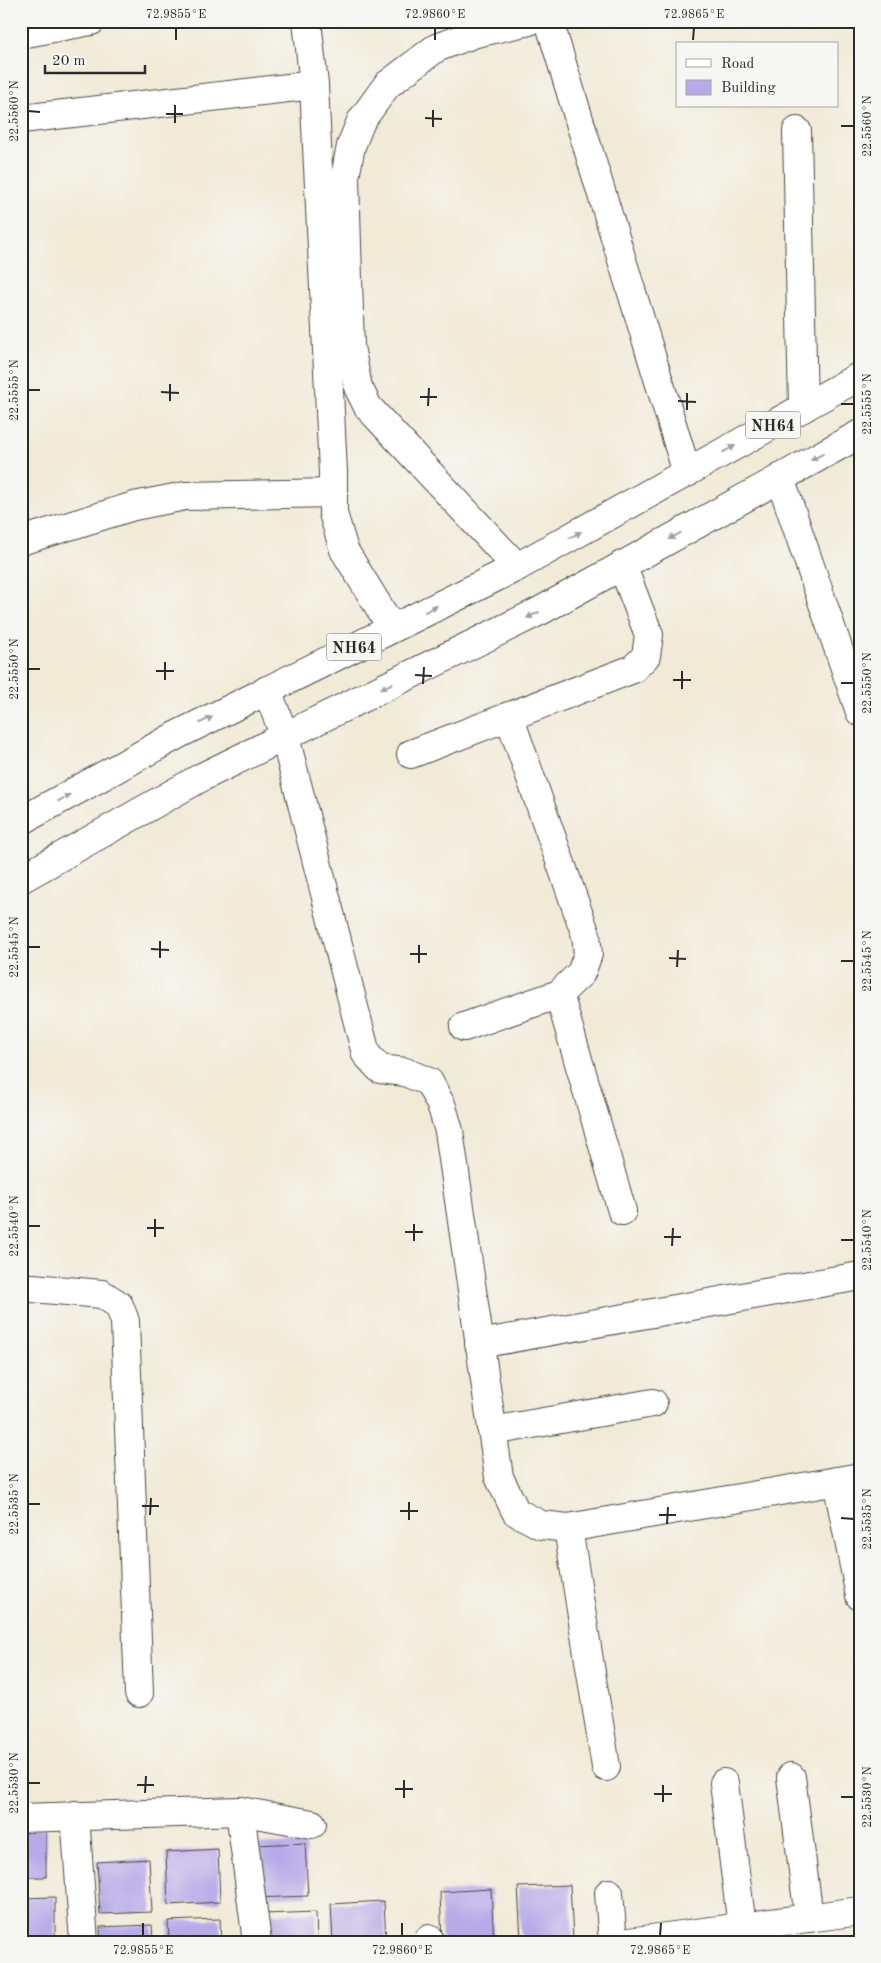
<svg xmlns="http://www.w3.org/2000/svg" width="881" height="1963" font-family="'Old Standard TT',serif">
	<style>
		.building { fill: #b7aae8 }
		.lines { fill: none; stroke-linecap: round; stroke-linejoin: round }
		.minor-casing { stroke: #494845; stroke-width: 30 }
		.highway-casing { stroke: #494845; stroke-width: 30 }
		.minor { stroke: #fff; stroke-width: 28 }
		.highway { stroke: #fff; stroke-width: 28 }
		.oneway { fill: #a0a0a0 }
		.ticks { fill: none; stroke: #2b2b2b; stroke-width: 2 }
		.labels { text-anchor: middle; stroke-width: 4.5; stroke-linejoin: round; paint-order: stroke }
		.shield { fill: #f6f6f2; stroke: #686867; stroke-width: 1 }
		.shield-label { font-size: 16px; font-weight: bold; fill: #2b2b2b }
		.neatline { fill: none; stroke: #2b2b2b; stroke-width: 2 }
		.ticks-label { font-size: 12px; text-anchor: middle; fill: #2b2b2b }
	</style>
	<rect width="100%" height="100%" fill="#f6f6f2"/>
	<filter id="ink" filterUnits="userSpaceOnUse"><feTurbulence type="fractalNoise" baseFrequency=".02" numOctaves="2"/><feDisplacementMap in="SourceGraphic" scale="10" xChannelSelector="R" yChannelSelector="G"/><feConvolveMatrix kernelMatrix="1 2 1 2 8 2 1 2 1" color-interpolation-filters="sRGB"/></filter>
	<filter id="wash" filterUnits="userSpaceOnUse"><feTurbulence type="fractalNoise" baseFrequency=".0096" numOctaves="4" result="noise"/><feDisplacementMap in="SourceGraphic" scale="20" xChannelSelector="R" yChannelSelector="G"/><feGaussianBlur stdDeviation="1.12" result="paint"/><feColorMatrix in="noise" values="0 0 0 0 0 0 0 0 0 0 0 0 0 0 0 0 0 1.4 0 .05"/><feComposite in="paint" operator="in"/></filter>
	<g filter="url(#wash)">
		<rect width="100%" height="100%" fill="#f1ead7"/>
		<g id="blocks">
			<g class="building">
				<rect x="21" y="1829" width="25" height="48"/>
				<polygon points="305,1843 308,1896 255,1898 253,1845"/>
				<polygon points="218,1849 220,1902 168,1905 166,1852"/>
				<polygon points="149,1859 152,1912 100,1914 97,1862"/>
				<polygon points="570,1885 573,1938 521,1940 518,1887"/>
				<polygon points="491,1889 494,1942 442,1942 440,1892"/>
				<polygon points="55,1897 55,1942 21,1942 21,1898"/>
				<polygon points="384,1901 386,1942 333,1942 331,1904"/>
				<polygon points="316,1912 317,1942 265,1942 263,1914"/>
				<polygon points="220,1919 221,1942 169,1942 168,1921"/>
				<polygon points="152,1925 153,1942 101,1942 100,1927"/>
			</g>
		</g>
	</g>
	<g filter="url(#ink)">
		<use href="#blocks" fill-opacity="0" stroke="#494845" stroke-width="1"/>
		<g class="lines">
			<g class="minor-casing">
				<g id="minor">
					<polyline points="307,21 314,85 333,472 333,513 344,550 392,628"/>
					<polyline points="549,21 687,473"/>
					<polyline points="21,34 91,21"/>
					<polyline points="21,119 314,85"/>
					<polyline points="797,131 803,408"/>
					<polyline points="780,478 860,712"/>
					<polyline points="21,541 134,506 185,496 333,493"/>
					<polyline points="517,567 368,407 358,387 350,347 345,177 351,146 361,121 387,85 436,48 476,33 529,21"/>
					<polyline points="267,690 285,737 366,1054 380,1069 405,1072 429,1082 442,1107 449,1131 499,1477 516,1512 541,1525 568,1528 860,1477"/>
					<polyline points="411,754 633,669 646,656 649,635 622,565"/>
					<polyline points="559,994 622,1211"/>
					<polyline points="464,1027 559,994 581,973 588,954 586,935 509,716"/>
					<polyline points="21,1287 102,1294 119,1305 125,1321 139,1693"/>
					<polyline points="479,1344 860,1276"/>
					<polyline points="492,1431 653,1403"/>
					<polyline points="837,1481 860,1596"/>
					<polyline points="568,1528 606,1767"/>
					<polyline points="791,1777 809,1918"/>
					<polyline points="724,1783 742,1927"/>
					<polyline points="240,1811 257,1942"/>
					<polyline points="75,1815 84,1942"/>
					<polyline points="21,1818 240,1811 312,1824"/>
					<polyline points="609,1893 613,1942"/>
					<polyline points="429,1939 430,1942"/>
					<polyline points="629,1942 860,1911"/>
				</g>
			</g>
			<g class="highway-casing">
				<g id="highway">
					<polyline points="21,821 179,734 517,567 860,376"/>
					<polyline points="21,879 202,777 540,611 860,434"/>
				</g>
			</g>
			<use href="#minor" class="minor"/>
			<use href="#highway" class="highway"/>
		</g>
		<defs><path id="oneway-solid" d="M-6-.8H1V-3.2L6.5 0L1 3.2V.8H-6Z" transform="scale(1.25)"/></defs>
		<g class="oneway">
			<use href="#oneway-solid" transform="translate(729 449) rotate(-29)"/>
			<use href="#oneway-solid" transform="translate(817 457) rotate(151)"/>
			<use href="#oneway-solid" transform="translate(575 535) rotate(-29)"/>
			<use href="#oneway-solid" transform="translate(675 536) rotate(151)"/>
			<use href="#oneway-solid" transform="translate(431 609) rotate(-26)"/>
			<use href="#oneway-solid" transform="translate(533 615) rotate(154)"/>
			<use href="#oneway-solid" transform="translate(387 686) rotate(154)"/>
			<use href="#oneway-solid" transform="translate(206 720) rotate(-26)"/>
			<use href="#oneway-solid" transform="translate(64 798) rotate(-29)"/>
		</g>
	</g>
	<path class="ticks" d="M176 40V28M435 40V28M693 40 694 28M28 111 40 112M166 114H183M425 118 442 119M175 123V105M841 126H854M433 127V110M28 390H40M161 392 179 393M420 397H437M170 401V384M678 401 696 402M841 404H854M428 406 429 388M687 410V393M28 669H40M156 671H174M415 675 432 676M165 680V662M673 680H691M841 683H854M423 684 424 667M682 689V671M28 947H40M151 949 169 950M410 954H427M160 958V941M669 958 686 959M841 961H854M419 963V945M677 967 678 950M28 1226H40M147 1228H164M405 1232H423M155 1237V1219M664 1237H681M841 1240H854M414 1241V1224M672 1246 673 1228M28 1504H40M142 1506H159M400 1511H418M150 1515 151 1498M659 1515H676M841 1518 854 1519M409 1520V1502M667 1524 668 1507M28 1783H40M137 1785H154M395 1789H413M145 1793 146 1776M654 1794H672M841 1797H854M404 1798V1780M663 1802V1785M143 1936V1923M402 1936V1923M660 1936 661 1923"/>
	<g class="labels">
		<g class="shield">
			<rect x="745.5" y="411.5" width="55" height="27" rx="4"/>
			<rect x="326.5" y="633.5" width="55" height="27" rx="4"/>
		</g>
		<g class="shield-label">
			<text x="773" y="431">NH64</text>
			<text x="354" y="653">NH64</text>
		</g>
	</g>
	<rect width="881" height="1963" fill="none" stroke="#f6f6f2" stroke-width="55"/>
	<rect x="676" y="42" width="162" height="65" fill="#f6f6f2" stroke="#a5a5a2"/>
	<rect x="686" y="59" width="25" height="8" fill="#ffffff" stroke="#a5a5a2"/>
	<text x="721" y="68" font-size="15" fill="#2b2b2b">Road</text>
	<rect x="686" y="80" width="25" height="15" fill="#b7aae8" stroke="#a5a5a2"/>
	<text x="721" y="92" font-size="15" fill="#2b2b2b">Building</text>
	<path d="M45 65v8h100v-8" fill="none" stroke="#2b2b2b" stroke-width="2.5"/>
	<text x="52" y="65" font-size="15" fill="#2b2b2b" stroke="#f6f6f2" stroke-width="4" paint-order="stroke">20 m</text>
	<rect x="28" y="28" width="826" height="1908" class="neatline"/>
	<g class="ticks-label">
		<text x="176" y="18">72.9855°E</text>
		<text x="435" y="18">72.9860°E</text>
		<text x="694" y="18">72.9865°E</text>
		<text transform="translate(14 111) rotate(-90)" y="4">22.5560°N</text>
		<text transform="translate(867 126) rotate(-90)" y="4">22.5560°N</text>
		<text transform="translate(14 390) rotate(-90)" y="4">22.5555°N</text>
		<text transform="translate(867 404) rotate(-90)" y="4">22.5555°N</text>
		<text transform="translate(14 669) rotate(-90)" y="4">22.5550°N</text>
		<text transform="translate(867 683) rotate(-90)" y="4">22.5550°N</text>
		<text transform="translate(14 947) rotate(-90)" y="4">22.5545°N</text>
		<text transform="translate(867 961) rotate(-90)" y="4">22.5545°N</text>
		<text transform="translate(14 1226) rotate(-90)" y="4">22.5540°N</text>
		<text transform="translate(867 1240) rotate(-90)" y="4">22.5540°N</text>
		<text transform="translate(14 1504) rotate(-90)" y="4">22.5535°N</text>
		<text transform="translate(867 1519) rotate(-90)" y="4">22.5535°N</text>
		<text transform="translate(14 1783) rotate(-90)" y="4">22.5530°N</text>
		<text transform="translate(867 1797) rotate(-90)" y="4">22.5530°N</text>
		<text x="143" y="1954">72.9855°E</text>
		<text x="402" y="1954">72.9860°E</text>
		<text x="660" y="1954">72.9865°E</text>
	</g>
</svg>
